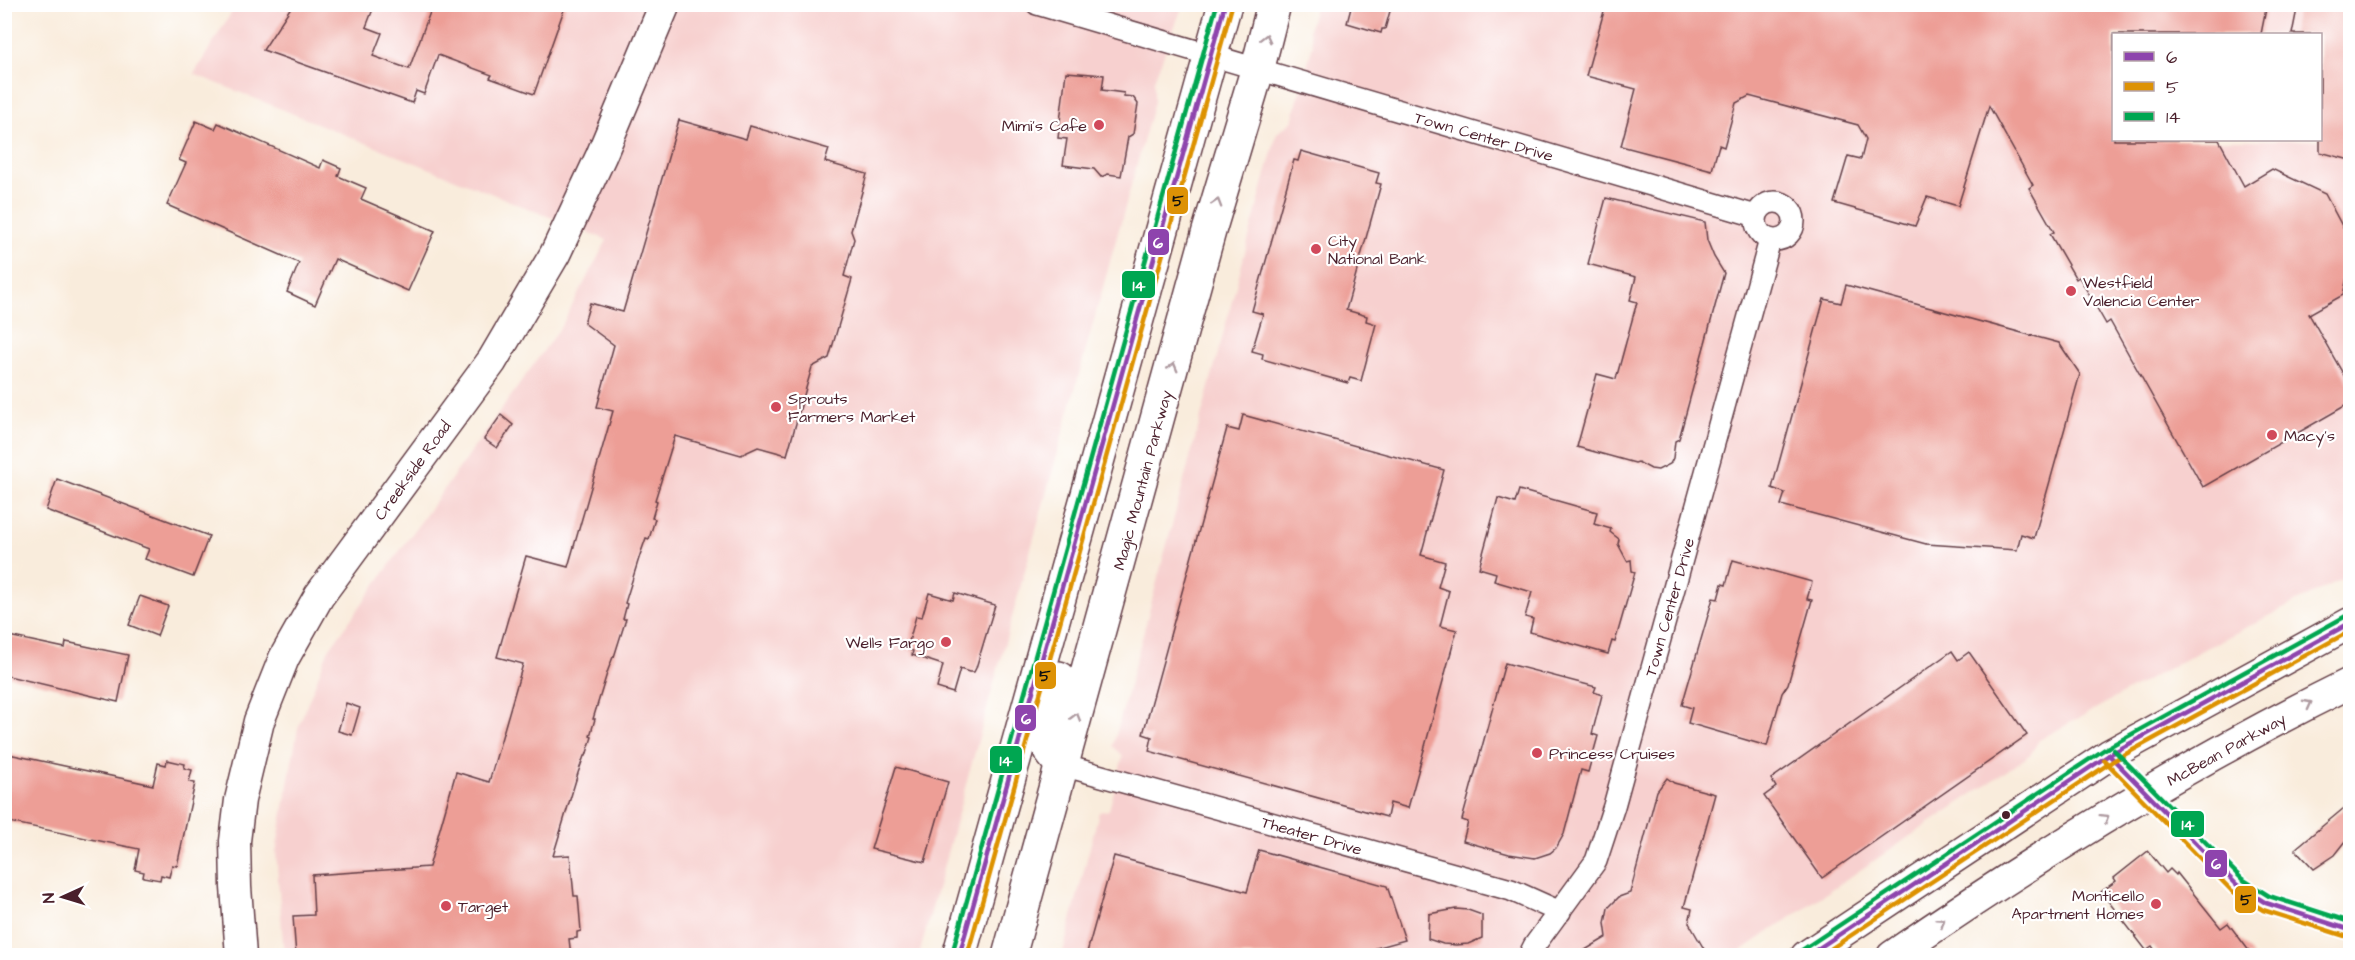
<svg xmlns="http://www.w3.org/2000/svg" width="2355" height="960" font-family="'Architects Daughter',sans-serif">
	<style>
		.built { fill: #f7d0cf; fill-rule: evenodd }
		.building { fill: #ed9e96 }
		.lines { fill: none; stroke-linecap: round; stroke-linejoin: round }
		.street-casing { stroke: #643e46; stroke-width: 24 }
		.secondary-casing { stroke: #643e46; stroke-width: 33 }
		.primary-casing { stroke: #643e46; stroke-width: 36 }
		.street { stroke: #fff; stroke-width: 21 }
		.secondary { stroke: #fff; stroke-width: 30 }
		.primary { stroke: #fff; stroke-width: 33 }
		.bus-1-casing { stroke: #fff; stroke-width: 9 }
		.bus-2-casing { stroke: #fff; stroke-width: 9 }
		.bus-3-casing { stroke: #fff; stroke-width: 9 }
		.bus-1 { stroke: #8e44ad; stroke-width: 4.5 }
		.bus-2 { stroke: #dd9206; stroke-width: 4.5 }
		.bus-3 { stroke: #00a651; stroke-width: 4.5 }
		.oneway { stroke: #ae9aa0 }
		.poi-dot { fill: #d1495b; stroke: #fff; stroke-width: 2 }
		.bus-dot { fill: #4a1f2b; stroke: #fff; stroke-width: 2 }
		.labels { text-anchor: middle; stroke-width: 4.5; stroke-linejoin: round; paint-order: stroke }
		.poi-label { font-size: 16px; fill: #4a1f2b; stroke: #fff; text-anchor: start }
		.street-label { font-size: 16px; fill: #4a1f2b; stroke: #fff }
		.line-badge { stroke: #fff; stroke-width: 2 }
		.badge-label { font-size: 16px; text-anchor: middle; font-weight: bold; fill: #fff }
		.pale-badge-label { font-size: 16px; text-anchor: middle; font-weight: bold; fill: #111 }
	</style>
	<rect width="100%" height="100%" fill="#fff"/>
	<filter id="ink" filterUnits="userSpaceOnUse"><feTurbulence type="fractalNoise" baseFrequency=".0167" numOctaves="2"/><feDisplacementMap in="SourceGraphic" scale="12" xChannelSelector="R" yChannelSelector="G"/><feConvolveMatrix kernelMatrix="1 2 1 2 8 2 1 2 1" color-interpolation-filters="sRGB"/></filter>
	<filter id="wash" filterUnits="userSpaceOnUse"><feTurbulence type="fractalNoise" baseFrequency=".008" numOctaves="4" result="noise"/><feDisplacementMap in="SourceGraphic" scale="24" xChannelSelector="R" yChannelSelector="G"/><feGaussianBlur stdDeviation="1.35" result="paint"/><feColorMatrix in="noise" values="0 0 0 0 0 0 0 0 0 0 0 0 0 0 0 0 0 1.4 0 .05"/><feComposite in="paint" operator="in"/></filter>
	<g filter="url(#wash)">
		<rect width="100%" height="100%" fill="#f9ecdc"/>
		<g class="built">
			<polygon points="236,5 1183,5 1154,80 1154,102 919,955 284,955 276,852 298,728 328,651 562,325 607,240 194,74"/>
			<path d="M1315 5H2350V575L2202 650 2039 740 2030 755 1735 955 1062 956 1099 812 1109 810 1123 756 1113 746 1277 133 1292 122 1313 44 1309 30ZM2114 34H2320V140H2114Z"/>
		</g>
		<g id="blocks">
			<g class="building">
				<polygon points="293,4 375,4 366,27 382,33 373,56 409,69 433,4 566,4 534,94 490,78 492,75 438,55 424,94 416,91 412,103 263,50"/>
				<polygon points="1352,4 1392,4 1385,29 1382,29 1381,33 1347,23"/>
				<polygon points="1606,4 2267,4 2261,34 2114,34 2114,140 2219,140 2244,186 2272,169 2325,194 2350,241 2350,265 2343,295 2309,314 2350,386 2350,403 2203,487 2110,321 2106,324 2079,277 2076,279 2050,234 2054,232 2029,188 2033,185 1989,106 1958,206 1927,197 1915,226 1834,203 1848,156 1861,159 1866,139 1858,125 1749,96 1736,103 1724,147 1719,145 1712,170 1621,146 1636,89 1586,76"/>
				<polygon points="2298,4 2350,4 2350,160 2320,152 2320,34 2292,34"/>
				<polygon points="1066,72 1104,75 1102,90 1124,93 1124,96 1133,97 1138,104 1133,134 1128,137 1121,176 1108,174 1101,177 1094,169 1063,165 1067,139 1058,138"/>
				<polygon points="679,120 746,139 750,126 829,149 825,162 867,174 851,231 854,239 844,276 852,279 829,358 812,367 787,455 758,447 741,455 675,436 655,500 657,501 652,518 655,519 649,539 646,538 640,555 625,603 627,604 623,619 626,619 614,657 613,657 608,670 593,719 595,719 590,736 592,737 586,756 584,756 578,773 553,856 570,855 574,896 578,896 581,931 577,932 577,938 569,939 571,956 296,956 293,916 314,915 312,875 429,867 456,772 489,782 523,664 497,657 526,556 568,567 613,411 597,407 614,345 584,323 590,303 623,312"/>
				<polygon points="196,121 215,129 218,123 320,168 323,160 341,168 338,176 366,188 361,199 435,231 408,291 335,259 315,305 287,292 299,263 167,205 186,163 179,160"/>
				<polygon points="1301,151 1379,173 1376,183 1381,184 1346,310 1367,316 1366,321 1376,324 1361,381 1350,378 1348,383 1262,359 1263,354 1252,351 1263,314 1252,311 1294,160 1298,161"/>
				<polygon points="1606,198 1705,222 1707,240 1714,257 1724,273 1679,439 1675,441 1673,458 1670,464 1658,470 1651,469 1638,462 1635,463 1577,447 1597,374 1616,379 1637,302 1630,300 1636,277 1588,264"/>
				<polygon points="1846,285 2059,343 2080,374 2034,538 2021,534 2017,550 1926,544 1781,505 1785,493 1772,488 1824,299 1841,303"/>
				<polygon points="501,415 513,425 497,448 484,439"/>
				<polygon points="1243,415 1444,470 1421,555 1445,562 1438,587 1449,591 1440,626 1457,630 1408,808 1390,803 1387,817 1149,751 1152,737 1143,734 1227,428 1239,431"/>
				<polygon points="57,479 209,536 193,577 145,559 149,549 46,510"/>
				<polygon points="1519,490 1597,512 1594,524 1611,529 1610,532 1619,539 1618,544 1627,561 1631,560 1632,571 1635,572 1615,642 1612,641 1608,654 1530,632 1533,619 1525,617 1532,592 1494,581 1496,573 1479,568 1498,498 1515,503"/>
				<polygon points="1733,560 1812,582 1807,599 1812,600 1788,684 1782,693 1767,746 1688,723 1692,708 1682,705 1713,598 1718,599 1722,584 1726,585"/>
				<polygon points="929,593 953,600 955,593 995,605 976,668 974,672 969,672 960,669 953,693 937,688 943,665 912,655 913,651 907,649 916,616 922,617"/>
				<polygon points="140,596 168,606 157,636 129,625"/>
				<polygon points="4,635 65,648 66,642 128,655 118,702 4,675"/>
				<polygon points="1952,651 1958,660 1969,652 2027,735 1822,878 1764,796 1776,787 1771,779"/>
				<polygon points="1505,663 1596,687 1594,692 1602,695 1592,734 1598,736 1588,772 1581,770 1564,834 1556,848 1550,853 1535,858 1509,854 1463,841 1468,822 1462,820"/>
				<polygon points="346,703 360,708 352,735 338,731"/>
				<polygon points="4,753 153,785 158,763 166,765 167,760 185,764 184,768 192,770 189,782 195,783 177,866 172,865 169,877 161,875 160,880 143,877 144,872 135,870 139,849 4,821"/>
				<polygon points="896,767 948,782 925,862 871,849"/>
				<polygon points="1667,778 1674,783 1715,794 1684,907 1692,909 1689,923 1708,956 1575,956 1607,937 1605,923 1608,908 1619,897 1630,893 1657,791"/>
				<polygon points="2350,803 2350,836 2335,855 2314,869 2295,849"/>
				<polygon points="1259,850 1387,886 1405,940 1376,948 1378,956 1086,956 1114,856 1247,892"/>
				<polygon points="2148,851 2166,873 2170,869 2176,875 2177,873 2221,928 2228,923 2253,956 2159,956 2152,946 2146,950 2101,892 2116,881 2114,878"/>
				<polygon points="1456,909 1468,910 1482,915 1482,938 1468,944 1456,945 1443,944 1428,939 1429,914"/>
			</g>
		</g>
	</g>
	<g filter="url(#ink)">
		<use href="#blocks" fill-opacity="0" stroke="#643e46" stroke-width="1.5"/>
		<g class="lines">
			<g class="street-casing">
				<g id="street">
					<polyline points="1037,4 1756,216"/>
					<circle cx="1775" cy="221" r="19"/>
					<polyline points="1062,765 1511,890 1560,912"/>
					<polyline points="1529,956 1534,946 1596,861 1614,806 1770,240"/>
				</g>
			</g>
			<g class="secondary-casing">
				<g id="secondary">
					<polyline points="241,956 236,887 235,841 240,800 259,721 284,658 319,596 492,361 555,254 601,156 665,4"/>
					<polyline points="1806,956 2109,755 2350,623"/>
					<path d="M1892 956C2039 855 2191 761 2350 683"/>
				</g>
			</g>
			<g class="primary-casing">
				<g id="primary">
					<path d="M1059 678C1053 699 1040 729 1050 750 1053 755 1058 760 1062 765"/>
					<polyline points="959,956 1225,4"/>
					<polyline points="1009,956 1209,231 1257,71 1274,4"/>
				</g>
			</g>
			<use href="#street" class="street"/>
			<use href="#secondary" class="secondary"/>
			<use href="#primary" class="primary"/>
			<g class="bus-1-casing">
				<g id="bus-1">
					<polyline points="2109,755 2237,885 2266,903 2350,930"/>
					<polyline points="959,956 1225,4"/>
					<polyline points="1807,956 2109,755 2350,623"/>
				</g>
			</g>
			<g class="bus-2-casing">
				<g id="bus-2">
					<polyline points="2104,760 2232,891 2263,910 2348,937"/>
					<polyline points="967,956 1232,6"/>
					<polyline points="1820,956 2113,761 2350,631"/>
				</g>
			</g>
			<g class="bus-3-casing">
				<g id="bus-3">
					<polyline points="2114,750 2242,879 2269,896 2350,922"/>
					<polyline points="1802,950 2105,749 2346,616"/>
					<polyline points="952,954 1217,4"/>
				</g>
			</g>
			<use href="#bus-1" class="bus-1"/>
			<use href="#bus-2" class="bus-2"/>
			<use href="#bus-3" class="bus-3"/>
		</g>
		<defs><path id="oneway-chevron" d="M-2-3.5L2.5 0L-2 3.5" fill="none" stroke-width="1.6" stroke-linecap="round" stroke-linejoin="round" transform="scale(1.5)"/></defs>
		<g class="oneway">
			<use href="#oneway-chevron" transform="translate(1266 38) rotate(-76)"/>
			<use href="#oneway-chevron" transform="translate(1217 203) rotate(-73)"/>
			<use href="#oneway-chevron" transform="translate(1173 367) rotate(-75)"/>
			<use href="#oneway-chevron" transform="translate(2308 704) rotate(-28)"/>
			<use href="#oneway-chevron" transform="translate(1076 717) rotate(-74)"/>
			<use href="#oneway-chevron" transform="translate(2105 818) rotate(-32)"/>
			<use href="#oneway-chevron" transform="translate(1941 922) rotate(-34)"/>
		</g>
	</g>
	<g class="poi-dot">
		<circle cx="1099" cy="125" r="6"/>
		<circle cx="1316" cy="249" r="6"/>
		<circle cx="2071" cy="291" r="6"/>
		<circle cx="776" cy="407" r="6"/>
		<circle cx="2272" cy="435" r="6"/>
		<circle cx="946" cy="642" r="6"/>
		<circle cx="1537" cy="753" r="6"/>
		<circle cx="2156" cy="904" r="6"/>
		<circle cx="446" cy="906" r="6"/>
	</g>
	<circle class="bus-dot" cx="2006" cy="815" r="5"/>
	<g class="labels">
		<g class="poi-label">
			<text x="1087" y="131" text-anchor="end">Mimi's Cafe</text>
			<text x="1328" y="246">City<tspan x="1328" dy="18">National Bank</tspan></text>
			<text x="2083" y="288">Westfield<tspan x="2083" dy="18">Valencia Center</tspan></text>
			<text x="788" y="404">Sprouts<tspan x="788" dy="18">Farmers Market</tspan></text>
			<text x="2284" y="441">Macy's</text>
			<text x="934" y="648" text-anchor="end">Wells Fargo</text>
			<text x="1549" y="759">Princess Cruises</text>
			<text x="2144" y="901" text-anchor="end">Monticello<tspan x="2144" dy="18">Apartment Homes</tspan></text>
			<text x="458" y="912">Target</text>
		</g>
		<g class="street-label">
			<text transform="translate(1484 136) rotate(16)" y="6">Town Center Drive</text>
			<text transform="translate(412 470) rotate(-54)" y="6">Creekside Road</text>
			<text transform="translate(1142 480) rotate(-75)" y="6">Magic Mountain Parkway</text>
			<text transform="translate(1669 607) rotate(-74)" y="6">Town Center Drive</text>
			<text transform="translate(2226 749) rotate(-29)" y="6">McBean Parkway</text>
			<text transform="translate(1312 835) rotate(16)" y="6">Theater Drive</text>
		</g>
	</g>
	<g class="line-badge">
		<rect x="1166" y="186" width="23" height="29" rx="6" fill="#dd9206"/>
		<rect x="1147" y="228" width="23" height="28" rx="6" fill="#8e44ad"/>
		<rect x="1121" y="270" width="35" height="29" rx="6" fill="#00a651"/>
		<rect x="1034" y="661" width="23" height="29" rx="6" fill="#dd9206"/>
		<rect x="1014" y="704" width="23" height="28" rx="6" fill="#8e44ad"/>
		<rect x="989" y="745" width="34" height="29" rx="6" fill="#00a651"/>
		<rect x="2170" y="810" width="35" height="28" rx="6" fill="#00a651"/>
		<rect x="2204" y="849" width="24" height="29" rx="6" fill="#8e44ad"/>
		<rect x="2234" y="885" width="23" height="29" rx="6" fill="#dd9206"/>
	</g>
	<g class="badge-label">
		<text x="1158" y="248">6</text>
		<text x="1139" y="291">14</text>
		<text x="1026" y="724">6</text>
		<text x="1006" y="766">14</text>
		<text x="2188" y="830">14</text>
		<text x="2216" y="869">6</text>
	</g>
	<g class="pale-badge-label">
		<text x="1178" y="206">5</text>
		<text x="1045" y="681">5</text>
		<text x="2246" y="905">5</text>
	</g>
	<rect width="2355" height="960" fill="none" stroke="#fff" stroke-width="24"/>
	<rect x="2112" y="33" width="210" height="108" fill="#ffffff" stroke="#b7a5aa" stroke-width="1.5"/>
	<rect x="2124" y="52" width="30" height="9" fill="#8e44ad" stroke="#b7a5aa" stroke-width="1.5"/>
	<text x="2166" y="63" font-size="18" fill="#4a1f2b">6</text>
	<rect x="2124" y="82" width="30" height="9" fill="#dd9206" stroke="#b7a5aa" stroke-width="1.5"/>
	<text x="2166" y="93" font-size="18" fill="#4a1f2b">5</text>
	<rect x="2124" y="112" width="30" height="9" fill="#00a651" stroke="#b7a5aa" stroke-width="1.5"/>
	<text x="2166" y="123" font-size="18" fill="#4a1f2b">14</text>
	<g transform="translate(63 897) rotate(266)" stroke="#ffffff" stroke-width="4.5" paint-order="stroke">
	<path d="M0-4.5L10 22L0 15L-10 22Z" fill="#4a1f2b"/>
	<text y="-9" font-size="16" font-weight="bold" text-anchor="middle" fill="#4a1f2b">N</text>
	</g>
</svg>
